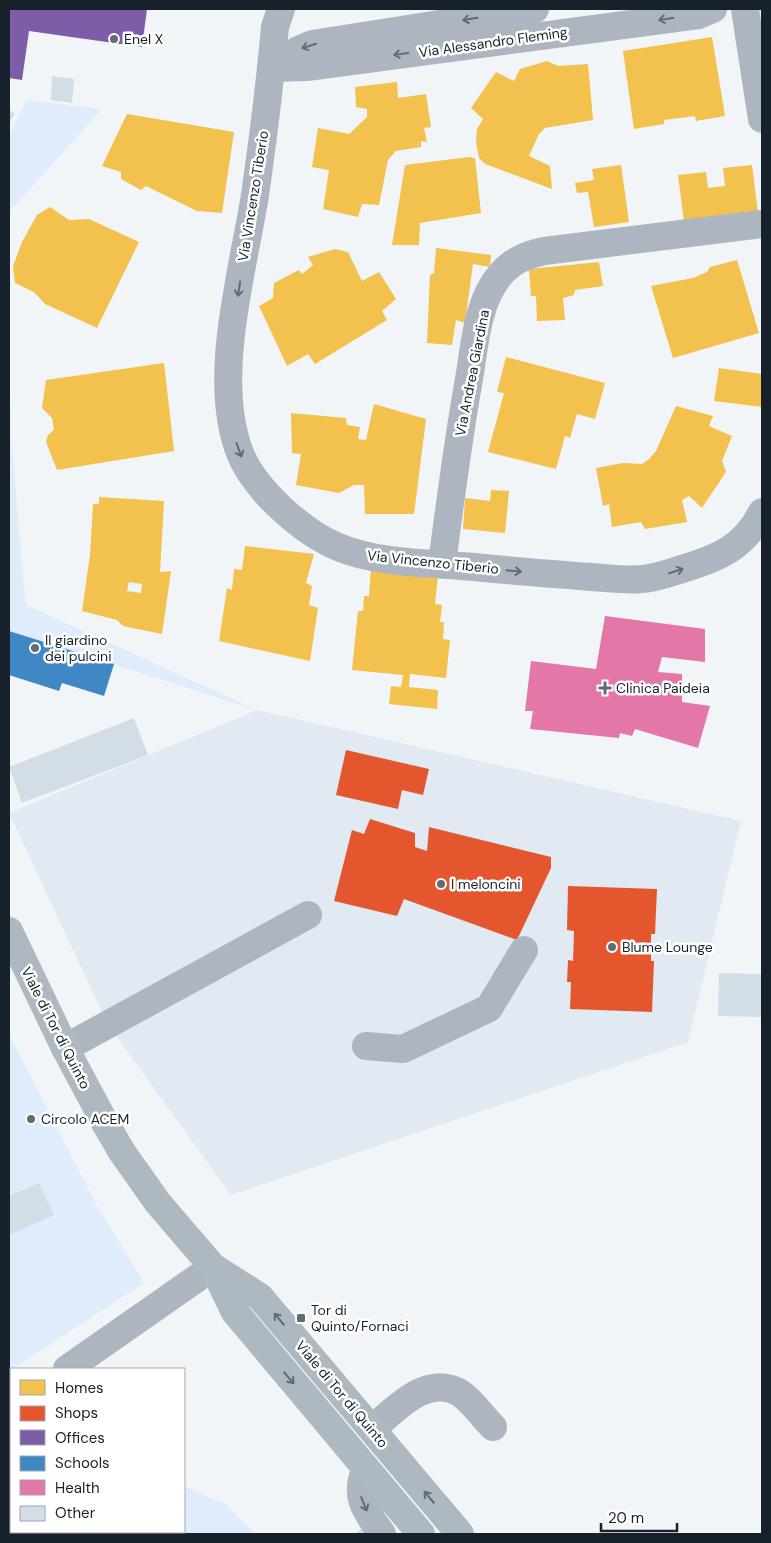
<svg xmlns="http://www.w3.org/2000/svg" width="771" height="1543" font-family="'DM Sans',sans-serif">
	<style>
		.built { fill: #e1eaf3 }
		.green { fill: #deecfc }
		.homes { fill: #f2c14e; fill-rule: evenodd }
		.shops { fill: #e4572e }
		.offices { fill: #7b5ea7 }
		.schools { fill: #3f88c5 }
		.health { fill: #e377a8 }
		.building { fill: #d3dde6 }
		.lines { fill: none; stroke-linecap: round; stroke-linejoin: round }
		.path { stroke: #abb1b7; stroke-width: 3; stroke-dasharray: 5 2.5; stroke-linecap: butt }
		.minor { stroke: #adb6c0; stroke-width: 28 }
		.major { stroke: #aeb8c1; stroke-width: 28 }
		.oneway { stroke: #626c76 }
		.poi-dot { fill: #636b73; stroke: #fff; stroke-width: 2 }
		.labels { text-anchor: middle; stroke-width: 5; stroke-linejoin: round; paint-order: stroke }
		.poi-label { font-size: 14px; fill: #16212b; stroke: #fff; text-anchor: start }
		.street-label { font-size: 14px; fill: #16212b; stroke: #fff }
	</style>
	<rect width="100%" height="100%" fill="#f2f5f8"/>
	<polygon class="built" points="257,710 741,821 688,1042 231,1195 108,1025 9,813"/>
	<g class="green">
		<polygon points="26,100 102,109 9,212 9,137"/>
		<polygon points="9,351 11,437 26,605 257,710 9,631"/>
		<polygon points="9,1034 96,1204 144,1283 9,1371"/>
		<polygon points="11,1475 11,1532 184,1532 184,1486 227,1505 255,1534 9,1534 9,1476"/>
	</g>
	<g class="homes">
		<polygon points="712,37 725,116 696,121 695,116 664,120 664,124 634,129 623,51"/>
		<polygon points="547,61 558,66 588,64 593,120 545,128 539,134 529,156 550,166 552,189 485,164 479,158 476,143 477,129 483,119 471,108 496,72 514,81 520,69"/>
		<polygon points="397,82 398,98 426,94 431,127 424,128 427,142 421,141 421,147 396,151 388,160 379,205 362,204 358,217 323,209 329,170 312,167 318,128 349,134 367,117 367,109 356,107 355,87"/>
		<polygon points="127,114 234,132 222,213 197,211 146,186 141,190 121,179 121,172 102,166"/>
		<polygon points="469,157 475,158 481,213 420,223 419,245 392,245 405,165"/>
		<polygon points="621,165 629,222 594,227 588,192 577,193 575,183 594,180 592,169"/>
		<polygon points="752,165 758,213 684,222 678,175 706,172 708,188 725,186 723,168"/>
		<polygon points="50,207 69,220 89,219 139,242 97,328 45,304 34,292 15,283 13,266 22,242 37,215"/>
		<polygon points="436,248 491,255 490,267 473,264 465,323 456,320 452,345 427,343 430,275 434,273"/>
		<polygon points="335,249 348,252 362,281 379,272 396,299 382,311 387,320 315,364 308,354 287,366 259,306 273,298 274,283 299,270 302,274 313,265 308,257"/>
		<polygon points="737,260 759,333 673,358 651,286 693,278 707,272 710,267"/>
		<polygon points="599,262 603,286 575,290 574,295 563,298 565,320 537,321 536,296 531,296 529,269"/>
		<polygon points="506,357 605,383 595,419 577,414 570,438 565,436 556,469 488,452 504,393 497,392"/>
		<polygon points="164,363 174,451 57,470 46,442 48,435 54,430 52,418 42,408 46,380"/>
		<polygon points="719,368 762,374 762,407 714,401"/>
		<polygon points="374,404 426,419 414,514 365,514 364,485 354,485 339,493 296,485 301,454 292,453 291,413 346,418 347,425 360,427 358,439 366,440"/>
		<polygon points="676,406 713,416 709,426 732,436 722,461 726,472 702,508 689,496 682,500 687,522 645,529 641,522 612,527 609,504 603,506 596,468 623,463 642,464 648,460 656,451"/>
		<polygon points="491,490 509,491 505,533 463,529 465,498 490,501"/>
		<path d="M99 497 164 501 160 572 171 571 162 634 123 626 117 620 82 611 90 555 93 504H99ZM129 582 142 584 141 593 127 591Z"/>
		<polygon points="245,546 314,554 306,583 312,586 309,605 318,608 310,661 219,641 227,588 232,590 234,569 242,570"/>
		<polygon points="371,569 438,576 435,604 442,605 440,622 444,622 443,639 450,640 446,678 410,674 409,687 438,690 437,709 389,704 391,686 401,687 403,675 352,670 358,611 363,611 364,596 369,596"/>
	</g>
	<g class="shops">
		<polygon points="346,750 429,769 423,795 402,790 398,809 336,795"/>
		<polygon points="370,819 415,833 415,847 427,851 429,827 551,857 551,868 517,940 404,899 397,916 334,901 352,830 364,834"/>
		<polygon points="568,886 657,889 655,934 651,934 651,961 654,961 652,1012 570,1009 571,982 567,982 568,960 573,961 574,931 567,930"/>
	</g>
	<polygon class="offices" points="9,9 147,9 142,47 29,31 22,80 9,78"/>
	<polygon class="schools" points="9,631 114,664 104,696 62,683 59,691 9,675"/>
	<polygon class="health" points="605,616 705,629 705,662 662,657 658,672 682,674 682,702 710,706 698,748 635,729 632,736 620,733 619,738 530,729 533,711 525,711 531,661 596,669"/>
	<g class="building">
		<polygon points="52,76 74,79 72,103 51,100"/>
		<polygon points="9,109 15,114 9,123"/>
		<polygon points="134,718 148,755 22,803 9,767"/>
		<polygon points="719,973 762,974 762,1017 718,1016"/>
		<polygon points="39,1183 54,1215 9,1235 9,1196"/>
		<polygon points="363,1527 370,1534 355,1534"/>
	</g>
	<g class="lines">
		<g class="path">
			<polyline points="9,1525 11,1525"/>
			<polyline points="136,1532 141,1534"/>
		</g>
		<g class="minor">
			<path d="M281 9 275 27C270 83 263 139 255 195 243 271 211 379 240 453 254 489 302 532 338 547 379 564 430 563 474 567 513 571 552 574 591 577 608 578 626 581 642 579 656 578 669 573 682 569 718 558 744 548 762 512"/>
			<polyline points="745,9 762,119"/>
			<polyline points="273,67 298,50 312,44 535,9"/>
			<polyline points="271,68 307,67 699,15 713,9"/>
			<path d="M442 564C450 502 458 440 469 379 475 344 477 301 501 274 513 260 527 255 544 251L762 224"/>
			<polyline points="366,1046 403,1049 489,1008 524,950"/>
			<polyline points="65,1048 308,915"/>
			<polyline points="67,1369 213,1267"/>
			<polyline points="9,1410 11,1408"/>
			<path d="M372 1429C395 1410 427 1373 460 1393 472 1401 483 1417 493 1427"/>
			<path d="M365 1470C354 1498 366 1511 382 1534"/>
		</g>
		<g class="major">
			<polyline points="9,931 65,1048 104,1121 122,1152 158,1203 213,1267 260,1297 460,1534"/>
			<polyline points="213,1267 235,1312 421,1534"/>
		</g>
	</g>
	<defs><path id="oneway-shaft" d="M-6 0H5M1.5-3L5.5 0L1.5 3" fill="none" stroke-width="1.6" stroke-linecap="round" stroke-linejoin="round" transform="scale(1.25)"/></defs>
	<g class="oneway">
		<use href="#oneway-shaft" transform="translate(470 19) rotate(171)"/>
		<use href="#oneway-shaft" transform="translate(666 19) rotate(172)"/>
		<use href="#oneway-shaft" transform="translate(309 46) rotate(162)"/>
		<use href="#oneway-shaft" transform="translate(401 54) rotate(172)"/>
		<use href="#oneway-shaft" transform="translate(239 289) rotate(99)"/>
		<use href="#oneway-shaft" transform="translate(239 450) rotate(70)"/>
		<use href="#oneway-shaft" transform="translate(514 571) rotate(5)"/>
		<use href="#oneway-shaft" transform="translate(676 571) rotate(-17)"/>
		<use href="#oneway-shaft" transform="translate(279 1319) rotate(-130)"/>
		<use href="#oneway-shaft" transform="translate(289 1378) rotate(50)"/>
		<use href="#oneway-shaft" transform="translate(429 1497) rotate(-130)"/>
		<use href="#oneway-shaft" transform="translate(364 1504) rotate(68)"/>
	</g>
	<g class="poi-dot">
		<circle cx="114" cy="39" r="5"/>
		<circle cx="35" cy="648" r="5"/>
		<path d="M602.5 680.5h5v5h5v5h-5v5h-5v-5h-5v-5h5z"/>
		<circle cx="441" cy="884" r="5"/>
		<circle cx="612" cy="947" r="5"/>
		<circle cx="31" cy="1119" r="5"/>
		<rect x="296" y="1313" width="10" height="10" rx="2.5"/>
	</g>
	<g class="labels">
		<g class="poi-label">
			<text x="124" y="44">Enel X</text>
			<text x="45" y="645">Il giardino<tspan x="45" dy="16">dei pulcini</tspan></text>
			<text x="616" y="693">Clinica Paideia</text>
			<text x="451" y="889">I meloncini</text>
			<text x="622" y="952">Blume Lounge</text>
			<text x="41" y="1124">Circolo ACEM</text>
			<text x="311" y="1315">Tor di<tspan x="311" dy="16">Quinto/Fornaci</tspan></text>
		</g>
		<g class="street-label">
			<text transform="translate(493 42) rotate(-8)" y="5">Via Alessandro Fleming</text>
			<text transform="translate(253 196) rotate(-81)" y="5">Via Vincenzo Tiberio</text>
			<text transform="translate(472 373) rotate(-79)" y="5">Via Andrea Giardina</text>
			<text transform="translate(433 562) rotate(6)" y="5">Via Vincenzo Tiberio</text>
			<text transform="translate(56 1028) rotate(63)" y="5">Viale di Tor di Quinto</text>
			<text transform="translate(342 1394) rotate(50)" y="5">Viale di Tor di Quinto</text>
		</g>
	</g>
	<rect width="771" height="1543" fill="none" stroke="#16212b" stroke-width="20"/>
	<rect x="10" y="1368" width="175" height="165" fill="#ffffff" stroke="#a2a6aa"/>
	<rect x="20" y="1380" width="25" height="15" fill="#f2c14e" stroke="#a2a6aa"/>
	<text x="55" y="1393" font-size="15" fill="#16212b">Homes</text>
	<rect x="20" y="1406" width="25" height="15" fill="#e4572e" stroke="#a2a6aa"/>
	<text x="55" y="1418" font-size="15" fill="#16212b">Shops</text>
	<rect x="20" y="1430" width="25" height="15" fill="#7b5ea7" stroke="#a2a6aa"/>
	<text x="55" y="1443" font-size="15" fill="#16212b">Offices</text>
	<rect x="20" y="1456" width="25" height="15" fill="#3f88c5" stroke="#a2a6aa"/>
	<text x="55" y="1468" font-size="15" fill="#16212b">Schools</text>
	<rect x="20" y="1480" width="25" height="15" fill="#e377a8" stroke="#a2a6aa"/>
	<text x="55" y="1493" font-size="15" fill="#16212b">Health</text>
	<rect x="20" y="1506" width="25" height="15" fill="#d3dde6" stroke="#a2a6aa"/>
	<text x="55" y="1518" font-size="15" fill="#16212b">Other</text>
	<path d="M601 1523v8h76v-8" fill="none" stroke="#16212b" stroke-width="2.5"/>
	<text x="608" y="1523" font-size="15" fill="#16212b" stroke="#ffffff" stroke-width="4" paint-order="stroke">20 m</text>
</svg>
